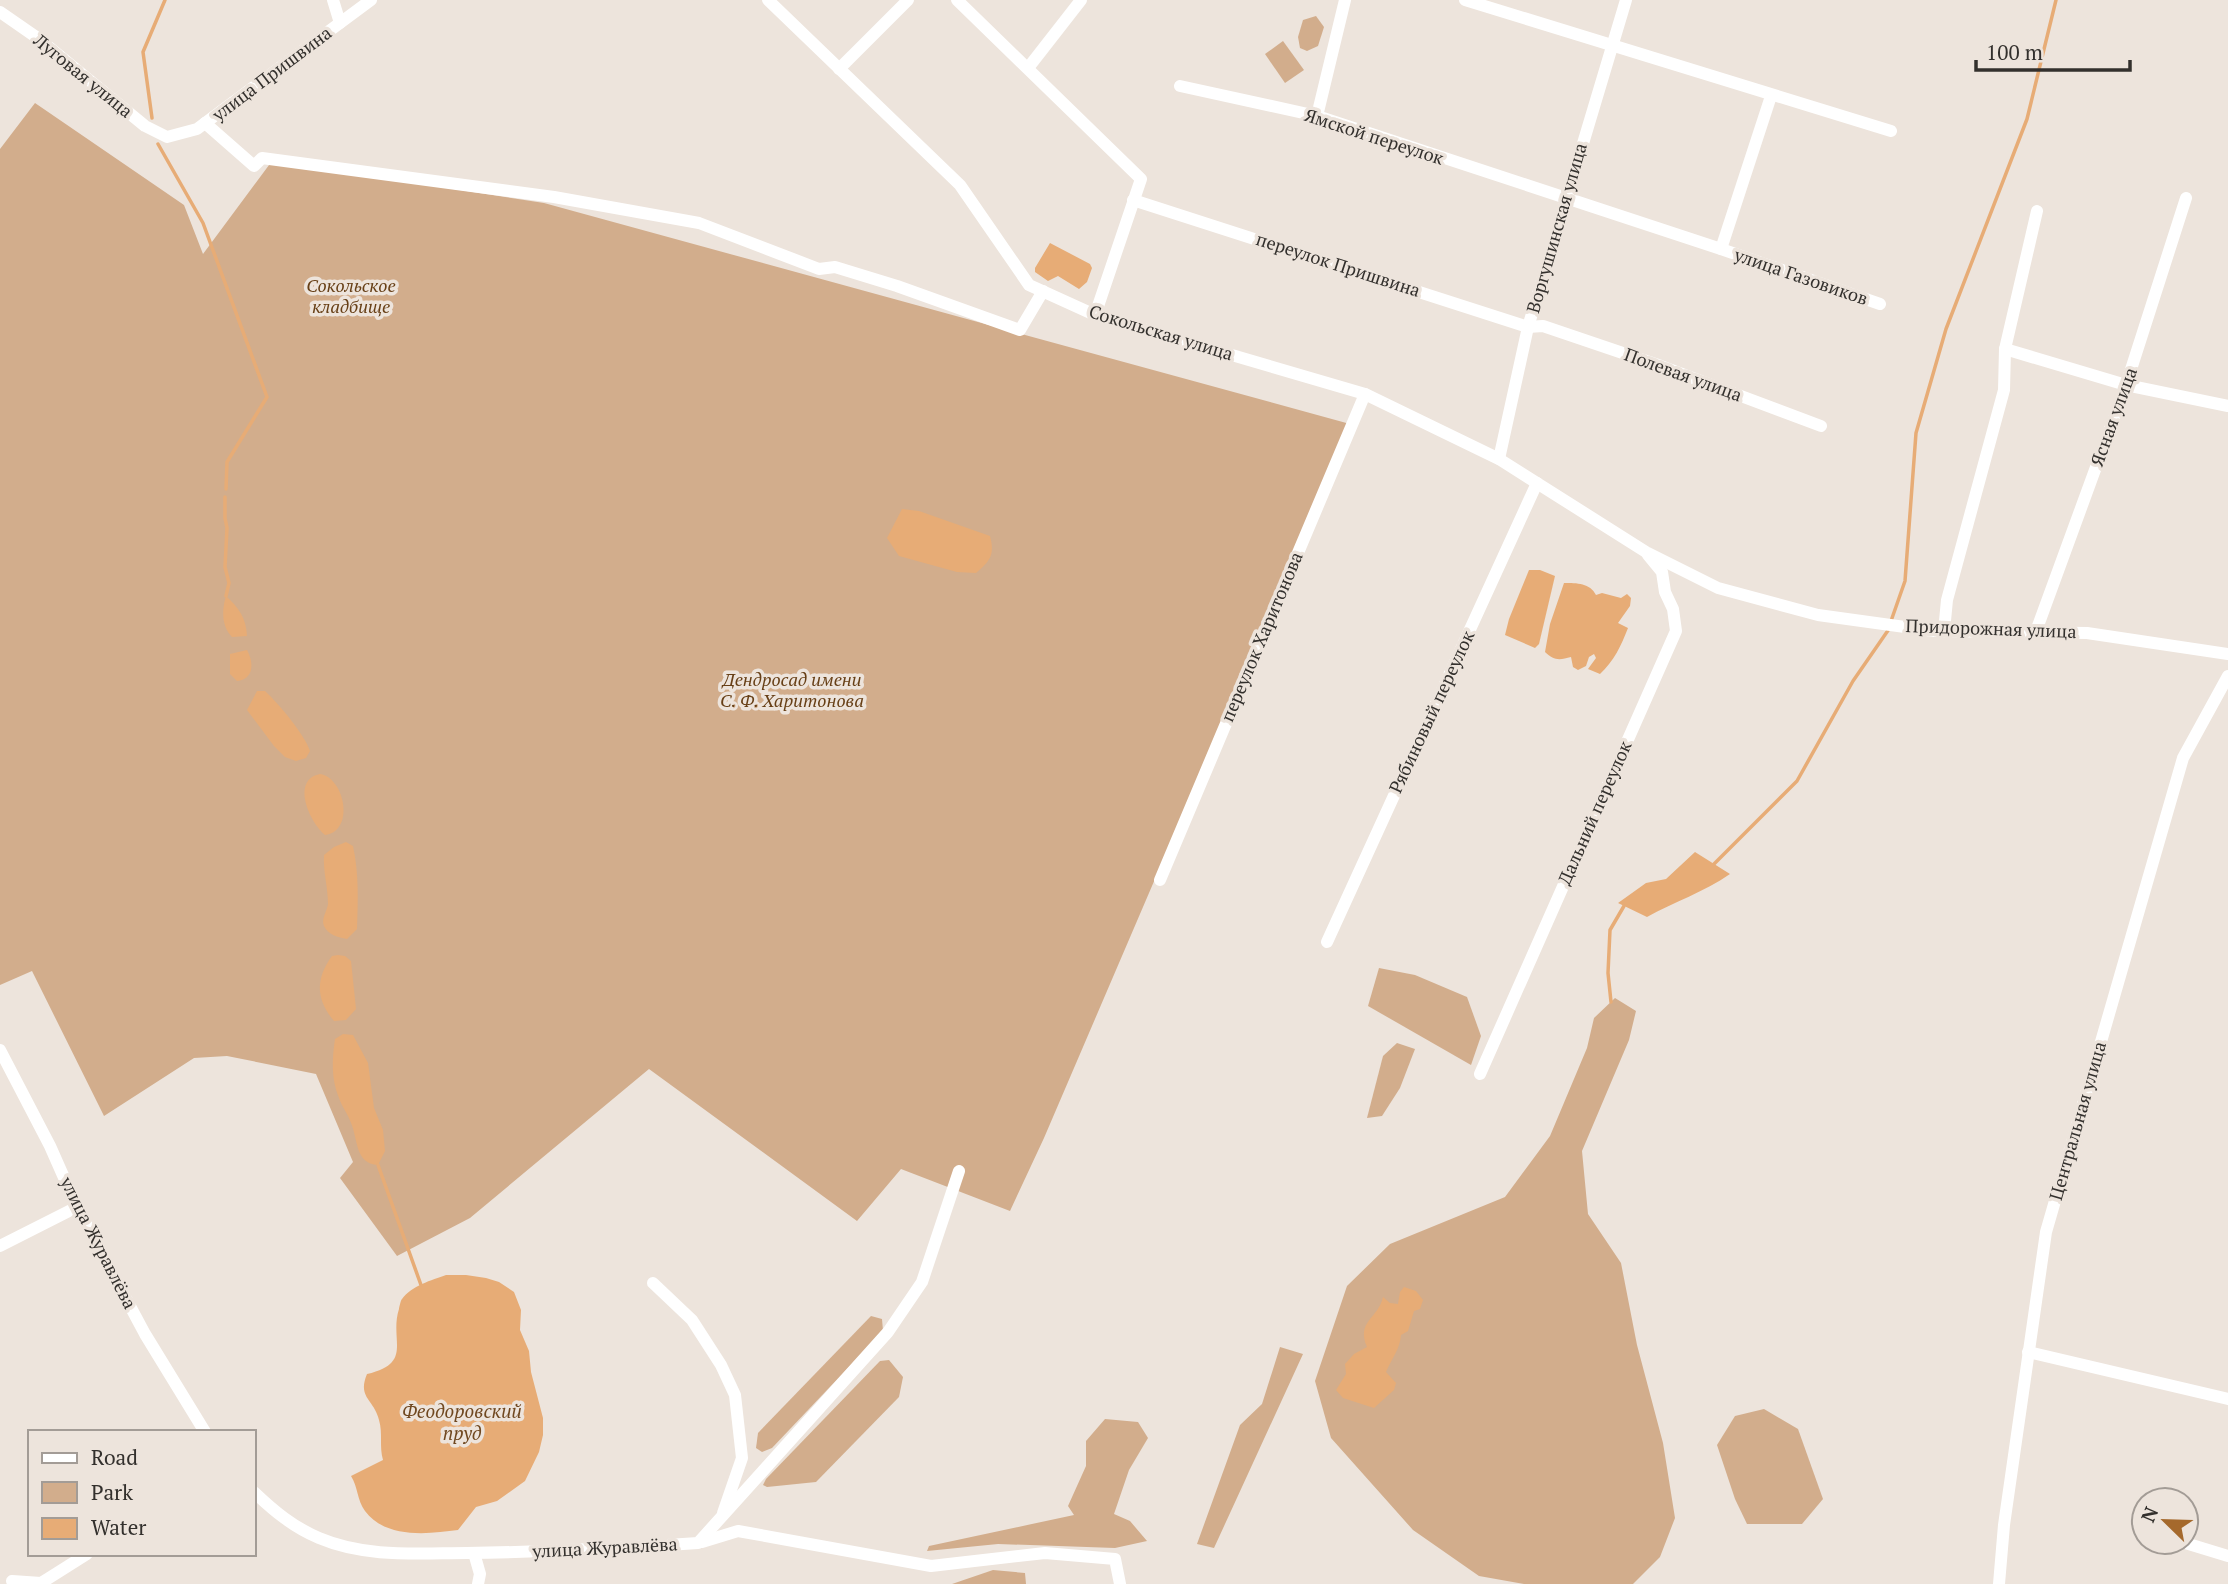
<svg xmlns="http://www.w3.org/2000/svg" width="2228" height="1584" font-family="'PT Serif',serif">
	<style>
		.green { fill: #d2ad8c }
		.water { fill: #e7ac76 }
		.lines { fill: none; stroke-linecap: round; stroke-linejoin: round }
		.stream { stroke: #e7ac76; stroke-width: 3.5 }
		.minor { stroke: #fff; stroke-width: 12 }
		.labels { text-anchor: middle; stroke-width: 7; stroke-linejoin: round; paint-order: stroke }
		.street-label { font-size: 18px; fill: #33302d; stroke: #ede4dc }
		.park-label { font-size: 18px; font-style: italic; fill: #673f16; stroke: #ede4dc }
		.water-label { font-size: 19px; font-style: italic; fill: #704820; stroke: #ede4dc }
	</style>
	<rect width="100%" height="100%" fill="#ede4dc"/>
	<g class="green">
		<polygon points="1316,16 1324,27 1318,46 1307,51 1300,48 1298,37 1303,20"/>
		<polygon points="1283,41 1304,70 1285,83 1265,54"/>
		<polygon points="35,103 184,205 203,254 272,161 544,203 1350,424 1044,1138 1010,1211 901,1169 857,1221 649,1069 470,1218 397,1256 340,1178 353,1162 316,1074 227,1056 194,1058 104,1116 32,971 0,985 0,149"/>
		<polygon points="1379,968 1415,975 1467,997 1481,1036 1471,1065 1368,1006"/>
		<polygon points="1615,998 1636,1011 1629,1040 1582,1151 1588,1214 1621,1263 1637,1345 1663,1443 1675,1518 1660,1557 1633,1584 1524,1584 1479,1576 1413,1530 1331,1438 1315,1381 1347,1286 1390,1244 1505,1197 1550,1136 1587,1048 1594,1018"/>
		<polygon points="1397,1043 1415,1049 1400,1088 1382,1116 1367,1118 1383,1056"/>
		<polygon points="871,1316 882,1319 883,1331 772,1448 762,1452 756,1448 758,1433"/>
		<polygon points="1280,1347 1303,1354 1214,1548 1197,1544 1240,1425 1262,1404"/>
		<polygon points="889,1360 903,1377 899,1397 816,1482 767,1487 763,1485 766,1479 880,1361"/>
		<polygon points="1764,1409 1798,1429 1823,1499 1802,1524 1747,1524 1735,1499 1717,1445 1735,1416"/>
		<polygon points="1105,1419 1138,1422 1148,1438 1129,1470 1114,1514 1130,1521 1147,1541 1115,1548 998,1544 927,1551 929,1546 1074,1515 1068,1506 1086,1466 1086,1441"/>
		<polygon points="993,1570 1025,1573 1026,1584 952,1584"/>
	</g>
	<g class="water">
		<polygon points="1050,243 1090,264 1092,268 1087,282 1079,289 1058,276 1048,281 1035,272 1035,268"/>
		<path d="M902 509 919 511 990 536C995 555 990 561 976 573L957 572 899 556 887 538Z"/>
		<polygon points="1529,570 1540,570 1555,576 1539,644 1535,648 1505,635 1509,619"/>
		<path d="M1564 583C1577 583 1590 583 1596 595L1602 593 1621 598 1627 594 1631 598 1630 606 1618 623 1628 628C1621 646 1614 661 1600 674L1588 669 1596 658 1594 654 1589 657 1586 666 1578 670 1573 667 1571 657C1560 660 1554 661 1545 652L1550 624Z"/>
		<path d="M226 596C239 608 246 618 247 636L232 637C221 626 222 609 226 596Z"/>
		<path d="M247 650C254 663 254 679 237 681L230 674V654Z"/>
		<path d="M257 691H265C279 704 304 734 310 751L306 758 296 761 285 757 274 746 247 710Z"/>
		<path d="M320 774C345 778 355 831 325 835 310 823 290 780 320 774Z"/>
		<path d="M346 842 353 846C359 873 358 901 357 929L347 939C338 937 328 935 324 926 321 919 327 911 328 904 328 887 323 872 324 855L334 847Z"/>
		<path d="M1695 852 1730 874C1704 892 1674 902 1647 917L1618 903 1646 883 1666 879Z"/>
		<path d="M338 955 345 956 351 961 356 1009 346 1020 334 1021C316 1000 315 979 332 956Z"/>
		<path d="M343 1034 353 1035 368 1063 374 1108 383 1130 385 1151 378 1165C355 1164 358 1139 351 1123 348 1114 342 1107 339 1098 331 1079 332 1059 335 1039Z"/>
		<path d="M446 1275H466L486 1278 499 1282 514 1292 521 1310 520 1330 529 1351 531 1372 543 1418V1435L539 1452 525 1481 497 1501 476 1507 458 1530C428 1534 386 1539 365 1511 357 1500 358 1487 351 1476L383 1460C379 1447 383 1433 379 1420 374 1399 357 1398 367 1374 414 1363 389 1340 399 1309 399 1308 401 1299 402 1299 411 1286 432 1280 446 1275Z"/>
		<path d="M1404 1287 1416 1291 1423 1300 1420 1309 1414 1311 1408 1331 1401 1335C1400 1349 1392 1358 1386 1372L1396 1383 1394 1390 1374 1408 1343 1398 1336 1390 1346 1374 1345 1364 1354 1354 1367 1347C1356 1321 1378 1319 1383 1297L1390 1303 1398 1304 1400 1292Z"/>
	</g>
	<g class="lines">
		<g class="stream">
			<polyline points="152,118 143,52 165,0"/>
			<polyline points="158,144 203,223 267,397 227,462 226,489"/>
			<polyline points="225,497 225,518 227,528 225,567 229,583 226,596"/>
			<polyline points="1891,621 1905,581 1916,433 1946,329 2027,119 2056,0"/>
			<polyline points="1714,864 1797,781 1853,681 1889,629"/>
			<polyline points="1611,1002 1608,973 1610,930 1624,906"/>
			<polyline points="378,1165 421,1285"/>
		</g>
		<g class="minor">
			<polyline points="333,0 340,23"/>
			<polyline points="768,0 960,185 1029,285 1095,315 1365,394 1499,459 1646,552 1718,588 1818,615 1934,631 2087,633 2228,654"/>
			<polyline points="957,0 1141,179 1095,315"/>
			<polyline points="1465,0 1891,131"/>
			<polyline points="0,12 39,39 145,126 167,137 197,129 371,0"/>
			<polyline points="1028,68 1081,0"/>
			<polyline points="839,69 908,0"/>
			<polyline points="1180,86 1317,116 1721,249 1880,304"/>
			<polyline points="1317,116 1345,0"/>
			<polyline points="205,123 254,166 262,158 554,197 699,223 819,269 835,267 897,286 1020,330 1043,291"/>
			<polyline points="1133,200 1528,327 1543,326 1661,366 1821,426"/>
			<polyline points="1721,249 1771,96"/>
			<polyline points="2005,349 2126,385 2228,406"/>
			<polyline points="1499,459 1528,327 1626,0"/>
			<polyline points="1944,631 1947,600 2004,390 2005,349 2037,211"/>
			<polyline points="2035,634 2126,385 2186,198"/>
			<polyline points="1160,880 1365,394"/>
			<polyline points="1327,942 1537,483"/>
			<polyline points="0,1050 50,1146 77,1207 145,1334 205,1432"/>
			<polyline points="1480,1074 1676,631 1673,609 1665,592 1662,572 1648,555"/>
			<polyline points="0,1246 77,1207"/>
			<polyline points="653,1283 692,1320 721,1365 735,1395 742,1458 723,1513"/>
			<polyline points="2028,1352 2228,1399"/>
			<path d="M254 1492C274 1511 293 1527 319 1538 366 1558 418 1553 467 1553 545 1552 621 1548 698 1543L888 1332 922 1282 959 1171"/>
			<polyline points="702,1542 738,1531 931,1566 1045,1553 1115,1559 1120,1584"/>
			<polyline points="2182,1542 2228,1556"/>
			<polyline points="474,1553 480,1574 478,1584"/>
			<polyline points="12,1581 41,1583 87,1554"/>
			<polyline points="1999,1584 2004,1525 2046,1232 2183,758 2228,676"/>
		</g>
	</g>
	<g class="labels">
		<g class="street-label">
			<text transform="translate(272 74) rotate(-37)" y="6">улица Пришвина</text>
			<text transform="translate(83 76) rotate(39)" y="6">Луговая улица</text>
			<text transform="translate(1374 137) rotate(18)" y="6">Ямской переулок</text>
			<text transform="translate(1557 228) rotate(-74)" y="6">Воргушинская улица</text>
			<text transform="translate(1338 265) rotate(18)" y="6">переулок Пришвина</text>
			<text transform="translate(1801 277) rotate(19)" y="6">улица Газовиков</text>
			<text transform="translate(1161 333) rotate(17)" y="6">Сокольская улица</text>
			<text transform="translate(1683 375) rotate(20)" y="6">Полевая улица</text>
			<text transform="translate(2114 417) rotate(-70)" y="6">Ясная улица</text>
			<text transform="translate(1991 629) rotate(2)" y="6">Придорожная улица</text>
			<text transform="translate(1262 637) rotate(-67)" y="6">переулок Харитонова</text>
			<text transform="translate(1432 712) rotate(-65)" y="6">Рябиновый переулок</text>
			<text transform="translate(1595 813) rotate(-66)" y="6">Дальний переулок</text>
			<text transform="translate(2078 1121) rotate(-74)" y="6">Центральная улица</text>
			<text transform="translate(98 1243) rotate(63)" y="6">улица Журавлёва</text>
			<text transform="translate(605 1548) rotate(-3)" y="6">улица Журавлёва</text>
		</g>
		<g class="park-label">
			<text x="351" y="292">Сокольское<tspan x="351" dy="21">кладбище</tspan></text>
			<text x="792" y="686">Дендросад имени<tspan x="792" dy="21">С. Ф. Харитонова</tspan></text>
		</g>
		<g class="water-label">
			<text x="462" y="1418">Феодоровский<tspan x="462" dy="22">пруд</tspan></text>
		</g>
	</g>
	<rect x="28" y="1430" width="228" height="126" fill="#ede4dc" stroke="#a39c96" stroke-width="2"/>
	<rect x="42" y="1453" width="35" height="10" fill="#ffffff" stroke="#a39c96" stroke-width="2"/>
	<text x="91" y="1465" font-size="21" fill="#33302d">Road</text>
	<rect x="42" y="1482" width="35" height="21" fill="#d2ad8c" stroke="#a39c96" stroke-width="2"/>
	<text x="91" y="1500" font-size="21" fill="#33302d">Park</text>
	<rect x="42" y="1518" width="35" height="21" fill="#e7ac76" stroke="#a39c96" stroke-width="2"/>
	<text x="91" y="1535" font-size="21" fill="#33302d">Water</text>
	<g transform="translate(2165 1521) rotate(293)"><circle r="33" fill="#ede4dc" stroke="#a39c96" stroke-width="2"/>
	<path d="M0-5L12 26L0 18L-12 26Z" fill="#a5692c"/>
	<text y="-10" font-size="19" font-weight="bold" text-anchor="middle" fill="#33302d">N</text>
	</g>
	<path d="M1976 60v10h154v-10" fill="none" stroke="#33302d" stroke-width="3.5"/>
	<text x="1986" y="60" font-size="21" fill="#33302d" stroke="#ede4dc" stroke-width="5" paint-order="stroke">100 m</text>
</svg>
